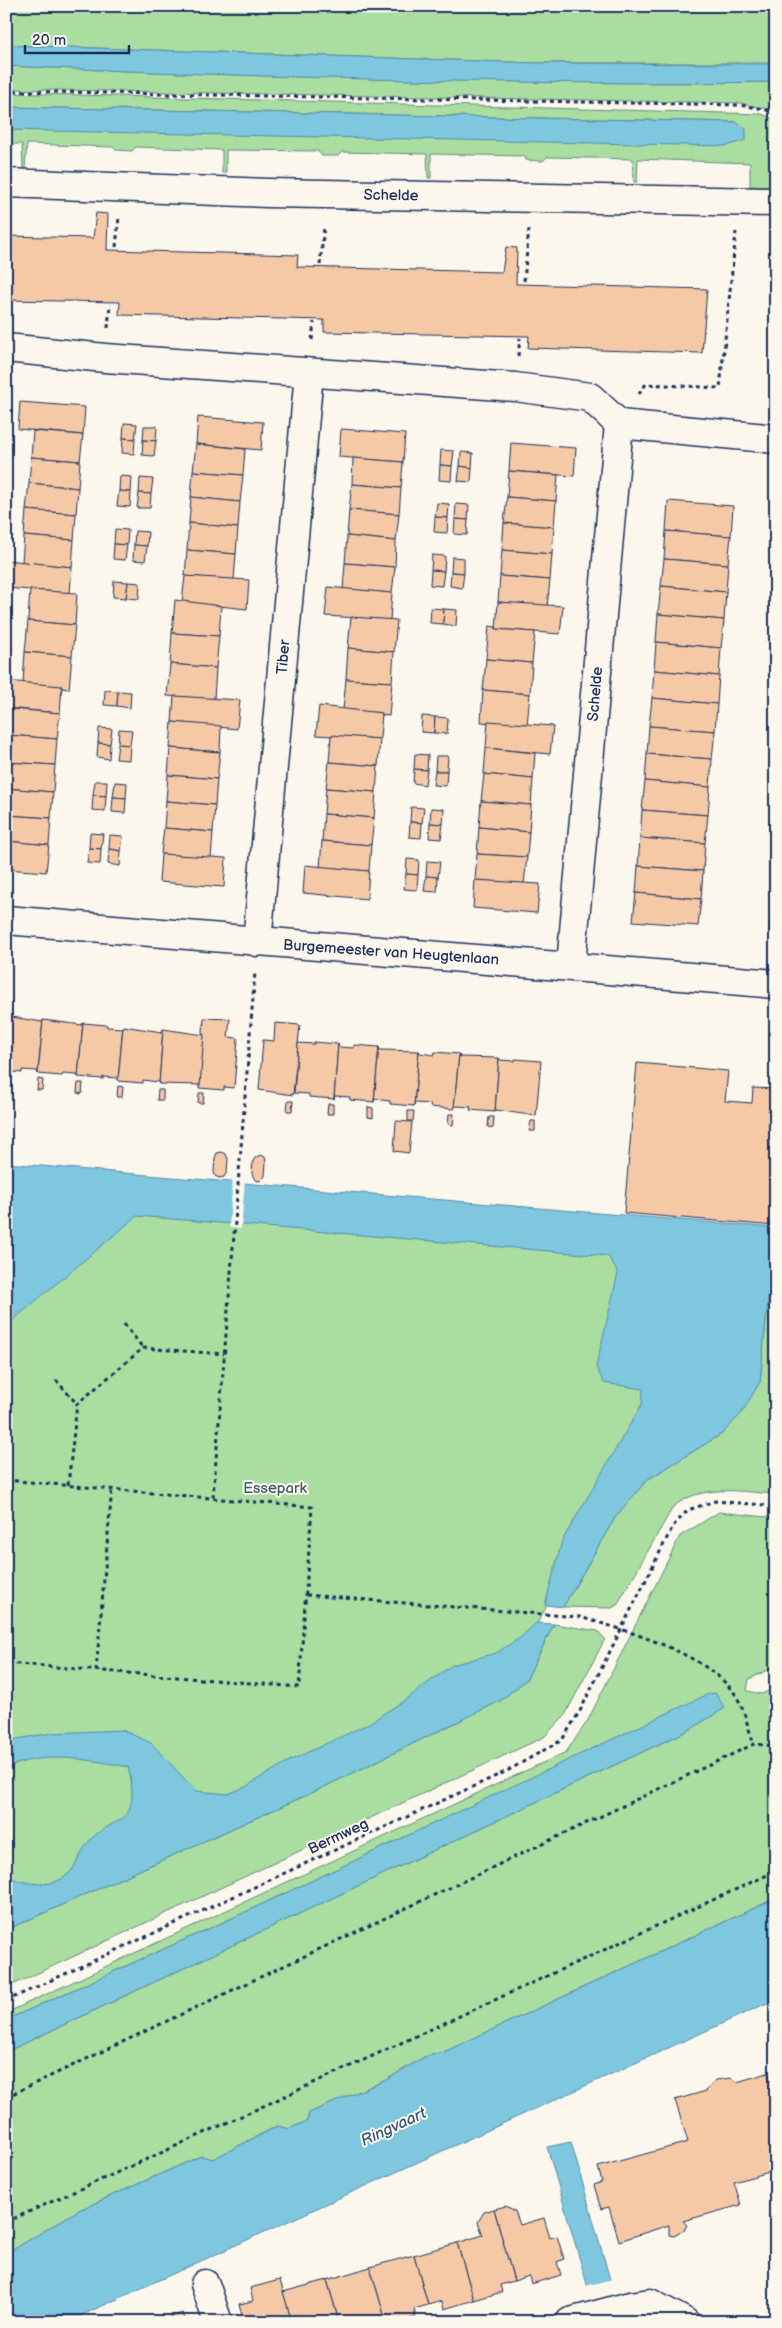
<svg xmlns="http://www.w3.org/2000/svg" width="782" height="2328" font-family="'Balsamiq Sans',sans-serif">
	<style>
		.green { fill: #a9dea0; stroke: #62867f }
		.water { fill: #7ec7df; stroke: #568aab }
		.pier { fill: #fbf7ec }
		.building { fill: #f5c9a5; stroke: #1b2f5e }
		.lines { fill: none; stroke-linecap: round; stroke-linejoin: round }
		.street-casing { stroke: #1b2f5e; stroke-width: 31 }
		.path { stroke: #1b2f5e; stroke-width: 3; stroke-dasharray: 4 4; stroke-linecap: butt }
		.street { stroke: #fbf7ec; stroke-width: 28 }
		.labels { text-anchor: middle; stroke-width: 4; stroke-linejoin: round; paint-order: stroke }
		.street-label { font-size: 15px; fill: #1b2f5e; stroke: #fbf7ec }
		.park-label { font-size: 15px; fill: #3e5b6e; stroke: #fbf7ec }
		.water-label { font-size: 16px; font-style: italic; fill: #34557e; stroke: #fbf7ec }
	</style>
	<rect width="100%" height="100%" fill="#fbf7ec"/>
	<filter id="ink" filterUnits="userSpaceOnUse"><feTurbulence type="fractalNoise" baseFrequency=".02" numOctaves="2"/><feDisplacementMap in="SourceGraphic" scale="10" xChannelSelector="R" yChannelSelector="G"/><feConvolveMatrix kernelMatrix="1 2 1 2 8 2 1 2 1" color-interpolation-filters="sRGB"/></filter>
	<g filter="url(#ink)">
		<g class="green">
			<polygon points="6,6 776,6 776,63 536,63 6,45"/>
			<path d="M6 66C262 77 519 85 776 82V111L740 103 6 89Z"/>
			<polygon points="6,93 762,114 776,120 776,187 750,186 750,163 638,159 637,182 634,182 633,159 547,157 543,161 526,160 524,156 431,154 431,178 428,178 427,154 342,152 338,156 322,156 318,151 226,150 226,173 222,173 222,150 136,147 132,151 116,150 113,147 27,144 25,168 23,168 22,144 6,144 6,130 736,122 6,107"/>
			<polygon points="6,1197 743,1257 508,1675 6,1907"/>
			<path d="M775 1226 776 1494C741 1492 702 1483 673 1507L617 1605 612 1608 563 1607 616 1516 647 1480 723 1433 760 1382Z"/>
			<polygon points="719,1512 776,1518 776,1666 749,1679 747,1691 762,1694 776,1687 776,1898 444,2052 424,2057 386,2080 309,2113 307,2121 289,2129 277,2126 213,2159 201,2156 77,2211 6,2254 6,2052 691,1729 724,1708 715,1693 226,1921 6,2020 6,2013 566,1752 587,1722 680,1536"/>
			<polygon points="554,1624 598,1631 605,1639 565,1715 544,1737 6,1988 6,1930 318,1790 500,1701 526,1680"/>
		</g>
		<g class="water">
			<path d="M6 45 536 63 776 64V82C519 86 262 77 6 66Z"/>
			<polygon points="6,107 736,122 746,129 746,140 726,146 6,130"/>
			<polygon points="6,1163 775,1228 760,1382 741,1414 723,1433 647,1480 616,1516 563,1607 545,1605 562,1541 642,1404 643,1389 604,1383 596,1367 618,1273 608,1256 137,1216 6,1326"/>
			<path d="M536 1623 554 1624 526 1680 500 1701 318 1790 6 1930V1877C27 1883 54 1891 71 1871 79 1861 82 1848 91 1839 100 1830 109 1826 120 1820 137 1810 132 1783 128 1767 94 1760 38 1750 6 1769V1741L52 1733 122 1730 151 1743 196 1791 228 1794 245 1787 287 1762 366 1725 405 1700 452 1665 496 1653 520 1638Z"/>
			<polygon points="715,1693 725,1708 691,1729 6,2052 6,2020 226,1921 706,1695"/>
			<polygon points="776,1898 776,1999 67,2322 6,2322 6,2254 77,2211 201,2156 213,2159 278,2126 289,2129 307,2121 309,2113 386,2080 424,2057 444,2052"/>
			<polygon points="571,2142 622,2322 598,2322 547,2147"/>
		</g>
		<g class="pier">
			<polygon points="233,1179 245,1180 241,1229 229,1227"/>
			<polygon points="613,2279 625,2322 595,2322 585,2286"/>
		</g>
		<g class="building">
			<polygon points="96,213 108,214 107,250 298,255 297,267 502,272 506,247 517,248 516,284 707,289 702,353 528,348 529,336 324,332 324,320 119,315 120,302 6,300 6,236 93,238"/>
			<polygon points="20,402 85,407 83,435 18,429"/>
			<polygon points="198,417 263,422 261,450 196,444"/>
			<polygon points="124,423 137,424 135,439 123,438"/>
			<polygon points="144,426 157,426 156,441 143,440"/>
			<polygon points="341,429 405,434 403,462 339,457"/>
			<polygon points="33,431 83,435 80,461 31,457"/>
			<polygon points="123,438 135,439 134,454 122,453"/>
			<polygon points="143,440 156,441 154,456 142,455"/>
			<polygon points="511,443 576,448 574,476 509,471"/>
			<polygon points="196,444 245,449 243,475 193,471"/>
			<polygon points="441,450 454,451 452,466 440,465"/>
			<polygon points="461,452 473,453 472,468 460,466"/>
			<polygon points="31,457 80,461 78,488 29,483"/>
			<polygon points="353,458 403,462 401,488 352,484"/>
			<polygon points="440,465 452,466 451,481 439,480"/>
			<polygon points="460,466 472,468 471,482 458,481"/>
			<polygon points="193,471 243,475 240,502 191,497"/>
			<polygon points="509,471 558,475 556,501 507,497"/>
			<polygon points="120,476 132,477 131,492 119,491"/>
			<polygon points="140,478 153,479 151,494 139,493"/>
			<polygon points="29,483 78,488 76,514 26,510"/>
			<polygon points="352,484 401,488 399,514 349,510"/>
			<polygon points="119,491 131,492 130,507 117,506"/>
			<polygon points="139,493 151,494 150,508 137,508"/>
			<polygon points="191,497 240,502 238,528 189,523"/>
			<polygon points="507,497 556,501 554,527 504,523"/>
			<polygon points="668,501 733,506 731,536 666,531"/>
			<polygon points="437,503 449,504 448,518 435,517"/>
			<polygon points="456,504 469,505 468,520 455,519"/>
			<polygon points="26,510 76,514 74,540 24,536"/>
			<polygon points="349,510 399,514 396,541 347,536"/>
			<polygon points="435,517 448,518 447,533 434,532"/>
			<polygon points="455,519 468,520 467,535 454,534"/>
			<polygon points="189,523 238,528 236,554 187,550"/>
			<polygon points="504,523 554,527 552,554 502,550"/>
			<polygon points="115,529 128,530 127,545 114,544"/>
			<polygon points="135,531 148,532 147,546 134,545"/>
			<polygon points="666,531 731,536 728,564 664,559"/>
			<polygon points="24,536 74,540 72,567 22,562"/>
			<polygon points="347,536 396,541 395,567 345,563"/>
			<polygon points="114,544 127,545 125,560 113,559"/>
			<polygon points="134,545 147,546 145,561 133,560"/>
			<polygon points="187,550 236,554 234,580 185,576"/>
			<polygon points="502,550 552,554 550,580 500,576"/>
			<polygon points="432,555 445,556 444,571 431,570"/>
			<polygon points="452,557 464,558 464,573 451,572"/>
			<polygon points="664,559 728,564 726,592 661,586"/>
			<polygon points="7,560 72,567 70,593 6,588"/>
			<polygon points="345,563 395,567 392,593 343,589"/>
			<polygon points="431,570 444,571 442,586 430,585"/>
			<polygon points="451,572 464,573 462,588 450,586"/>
			<polygon points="185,576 249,580 247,609 182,602"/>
			<polygon points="500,576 550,580 547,607 498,602"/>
			<polygon points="114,581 128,582 126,598 113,597"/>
			<polygon points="128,582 140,583 139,599 126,598"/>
			<polygon points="661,586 726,592 724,620 658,614"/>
			<polygon points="328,587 392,593 390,620 325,616"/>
			<polygon points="30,590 77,593 75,625 28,621"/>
			<polygon points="175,600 221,606 219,636 172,633"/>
			<polygon points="498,602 563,606 560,634 496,629"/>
			<polygon points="431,608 444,609 443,624 430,623"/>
			<polygon points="444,609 457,610 456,626 443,624"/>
			<polygon points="658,614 724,620 721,648 656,642"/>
			<polygon points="351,617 397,620 394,652 348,648"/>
			<polygon points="28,621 75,625 72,656 25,652"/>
			<polygon points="489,626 496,627 496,629 535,632 532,663 486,659"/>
			<polygon points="172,633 219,636 216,668 170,664"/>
			<polygon points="656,642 721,648 719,676 654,670"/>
			<polygon points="348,648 394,652 392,682 346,679"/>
			<polygon points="25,652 72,656 69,689 23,683"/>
			<polygon points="486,659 532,663 530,694 483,690"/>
			<polygon points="170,664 216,668 214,699 167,696"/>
			<polygon points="654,670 719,676 717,704 652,698"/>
			<polygon points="346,679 392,682 389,716 382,715 382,713 343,710"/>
			<polygon points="6,681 62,686 60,713 6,708"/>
			<polygon points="105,690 118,691 117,706 104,705"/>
			<polygon points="483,690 530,694 527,725 481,722"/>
			<polygon points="118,691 131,692 130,708 117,706"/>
			<polygon points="174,696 240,700 237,729 172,722"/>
			<polygon points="652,698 717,704 715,731 649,726"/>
			<polygon points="319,706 382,713 380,739 316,735"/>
			<polygon points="10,709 60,713 57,739 8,735"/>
			<polygon points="422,716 435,717 434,733 421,732"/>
			<polygon points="435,717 448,718 447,734 434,733"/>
			<polygon points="488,721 553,726 550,754 486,748"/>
			<polygon points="172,722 221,726 220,752 170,748"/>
			<polygon points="649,726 715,731 712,759 647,754"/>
			<polygon points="99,728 112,729 110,744 98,743"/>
			<polygon points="119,729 132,730 130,745 118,744"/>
			<polygon points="8,735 57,739 55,765 6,762"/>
			<polygon points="331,735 380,739 378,766 329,762"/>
			<polygon points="98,743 110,744 109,759 97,757"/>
			<polygon points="118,744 130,745 129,760 116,759"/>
			<polygon points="170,748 220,752 217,779 168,775"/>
			<polygon points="486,748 535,753 533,779 484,774"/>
			<polygon points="415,754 428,755 427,770 414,769"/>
			<polygon points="647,754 712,759 710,787 645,781"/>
			<polygon points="436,756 448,756 447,771 435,771"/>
			<polygon points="6,762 55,765 53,792 6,788"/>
			<polygon points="329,762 378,766 376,792 326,788"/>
			<polygon points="414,769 427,770 425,785 413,783"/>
			<polygon points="435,771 447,771 446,786 433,785"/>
			<polygon points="484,774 533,779 531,805 481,801"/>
			<polygon points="168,775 217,779 215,805 166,801"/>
			<polygon points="95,781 107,781 106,796 93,795"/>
			<polygon points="645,781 710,787 708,815 642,810"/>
			<polygon points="115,782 127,783 126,798 113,797"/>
			<polygon points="6,788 53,792 51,818 6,815"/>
			<polygon points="326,788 376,792 374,818 324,814"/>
			<polygon points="93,795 106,796 105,811 92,810"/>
			<polygon points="113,797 126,798 125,813 112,812"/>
			<polygon points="166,801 215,805 213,832 164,828"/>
			<polygon points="481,801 531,805 529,832 479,827"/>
			<polygon points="411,807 424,808 422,823 410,822"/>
			<polygon points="431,808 444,809 443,824 430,823"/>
			<polygon points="642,810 708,815 705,843 640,838"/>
			<polygon points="324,814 374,818 371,845 322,841"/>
			<polygon points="6,815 51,818 49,845 6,841"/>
			<polygon points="410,822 422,823 421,838 409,837"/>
			<polygon points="430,823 443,824 441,839 429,838"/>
			<polygon points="479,827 529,832 527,857 477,854"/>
			<polygon points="164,828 213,832 211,858 161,854"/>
			<polygon points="90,833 103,834 101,849 89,848"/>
			<polygon points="110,835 123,836 121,851 109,849"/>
			<polygon points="640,838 705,843 703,871 638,866"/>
			<polygon points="6,841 49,845 46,872 6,869"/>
			<polygon points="322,841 371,845 369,871 320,867"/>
			<polygon points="89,848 101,849 100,864 87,863"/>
			<polygon points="109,849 121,851 120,866 108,864"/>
			<polygon points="161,854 226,858 224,887 159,882"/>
			<polygon points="477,854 527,857 524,884 475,880"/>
			<polygon points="407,859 419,860 418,875 406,874"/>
			<polygon points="427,861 440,862 438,877 426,876"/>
			<polygon points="305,865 369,871 367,899 303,893"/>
			<polygon points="638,866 703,871 701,899 636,893"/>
			<polygon points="406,874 418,875 417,890 404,889"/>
			<polygon points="426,876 438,877 437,892 424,891"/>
			<polygon points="774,877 776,877 776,905 772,905"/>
			<polygon points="475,880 540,884 537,913 473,908"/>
			<polygon points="636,893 701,899 698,926 633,921"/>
			<polygon points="772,905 776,905 776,933 769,933"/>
			<polygon points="6,1016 42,1022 43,1020 38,1074 37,1071 22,1070 22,1073 6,1071"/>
			<polygon points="204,1018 230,1019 228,1037 238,1038 234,1088 224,1087 224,1090 199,1088"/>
			<polygon points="43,1020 82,1025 83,1023 78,1077 77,1075 63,1074 62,1076 38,1074"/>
			<polygon points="83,1023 107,1025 107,1027 122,1028 123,1026 118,1081 118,1078 103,1077 103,1079 78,1077"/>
			<polygon points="275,1023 300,1025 293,1095 259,1090 263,1040 274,1041"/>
			<polygon points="123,1026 162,1032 163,1029 159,1084 158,1082 143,1080 143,1083 118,1081"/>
			<polygon points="163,1029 204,1035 200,1085 159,1084"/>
			<polygon points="314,1042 338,1044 334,1099 309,1097 309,1094 294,1093 298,1043 314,1044"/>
			<polygon points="338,1044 339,1047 354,1048 354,1045 379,1047 374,1102 350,1100 350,1097 335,1096 334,1099"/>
			<polygon points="379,1047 379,1050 419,1051 414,1106 390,1104 390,1101 375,1099 374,1102"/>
			<polygon points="419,1051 420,1053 434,1055 435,1052 459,1054 454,1109 430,1107 431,1104 415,1103 414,1106"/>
			<polygon points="459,1054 460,1057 499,1058 495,1112 470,1110 471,1107 456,1106 454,1109"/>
			<polygon points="499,1058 500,1060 515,1061 515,1059 541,1061 536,1116 496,1110 495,1112"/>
			<polygon points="637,1063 728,1071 725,1101 752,1103 753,1088 776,1089 775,1226 624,1213"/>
			<polygon points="38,1079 43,1080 42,1090 37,1090"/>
			<polygon points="78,1083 83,1083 82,1094 77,1093"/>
			<polygon points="118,1086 123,1087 122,1097 117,1097"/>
			<polygon points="158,1090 163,1090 163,1100 157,1100"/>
			<polygon points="199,1093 204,1093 203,1103 198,1103"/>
			<polygon points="288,1101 293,1101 292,1111 287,1111"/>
			<polygon points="328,1104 333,1104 333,1114 327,1114"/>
			<polygon points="368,1107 373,1108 373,1118 368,1117"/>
			<polygon points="408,1111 414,1111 413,1121 408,1121"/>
			<polygon points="449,1114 454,1114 453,1125 448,1124"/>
			<polygon points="489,1117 494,1117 493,1128 488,1127"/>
			<polygon points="396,1121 412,1122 409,1153 394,1151"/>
			<polygon points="531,1121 535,1121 535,1131 529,1131"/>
			<polygon points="222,1152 226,1154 228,1159 227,1172 224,1177 219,1178 215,1176 214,1171 215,1158 217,1153"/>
			<polygon points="261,1155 265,1157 266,1162 265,1176 260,1181 255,1180 252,1174 253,1161 256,1157"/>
			<polygon points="768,2073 773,2091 776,2090 776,2170 734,2182 741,2205 683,2221 687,2225 684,2230 674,2236 669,2235 669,2225 619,2241 609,2207 601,2209 594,2185 602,2182 598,2167 688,2142 675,2100 706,2091 716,2080 731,2078 737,2082"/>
			<polygon points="506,2206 515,2211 520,2225 544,2218 550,2238 557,2236 564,2259 557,2262 561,2275 531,2284 529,2276 514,2281 494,2209"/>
			<polygon points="494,2209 514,2281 500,2285 502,2292 474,2300 457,2243 483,2235 478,2222 484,2212"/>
			<polygon points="457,2243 474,2300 444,2309 442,2301 428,2305 414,2255"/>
			<polygon points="414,2255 428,2305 414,2309 416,2317 398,2322 386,2322 370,2267"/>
			<polygon points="370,2267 386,2322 339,2322 327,2280"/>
			<polygon points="280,2280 292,2322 244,2322 239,2304 253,2301 250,2288"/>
			<polygon points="327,2280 339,2322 292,2322 283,2292"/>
			<polygon points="183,2313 186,2322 154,2322"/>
		</g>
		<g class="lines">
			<g class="street-casing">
				<g id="street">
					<polyline points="6,183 268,193 776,202"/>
					<polyline points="6,348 105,358 515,387 590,397 619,424 776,439"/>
					<polyline points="6,920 776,984"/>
					<polyline points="257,942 309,373"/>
					<polyline points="571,965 619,424"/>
					<polyline points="205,2284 218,2322"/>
					<polyline points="570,2322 630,2306 650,2303 685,2322"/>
				</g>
			</g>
			<g class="path">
				<polyline points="668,11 668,6"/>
				<polyline points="6,91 740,105 764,109 776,114"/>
				<polyline points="116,247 119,217"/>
				<polyline points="320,265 324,226"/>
				<polyline points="524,281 529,229"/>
				<polyline points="108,328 110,304"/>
				<polyline points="312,340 314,322"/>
				<polyline points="518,356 520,338"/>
				<polyline points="639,394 646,384 720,388 736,232"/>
				<polyline points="124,1324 143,1348"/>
				<polyline points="56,1380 77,1404"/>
				<polyline points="6,1480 312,1507 299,1687 6,1663"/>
				<polyline points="68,1485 77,1404 143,1348 224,1354"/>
				<polyline points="213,1497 255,972"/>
				<path d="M306 1595 579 1617C627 1630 705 1653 735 1694 744 1707 748 1729 754 1744"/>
				<polyline points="96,1671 112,1488"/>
				<polyline points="6,2001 507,1771 562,1740 580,1711 673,1526 688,1510 715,1501 776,1506"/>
				<polyline points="6,2097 754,1744 776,1746"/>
				<polyline points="6,2222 163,2152 776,1871"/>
			</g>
			<use href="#street" class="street"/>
		</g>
	</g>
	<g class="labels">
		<g class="street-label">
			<text transform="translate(391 195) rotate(1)" y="5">Schelde</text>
			<text transform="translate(283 657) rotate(-85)" y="5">Tiber</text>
			<text transform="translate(595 694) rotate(-85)" y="5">Schelde</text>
			<text transform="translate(391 952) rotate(4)" y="5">Burgemeester van Heugtenlaan</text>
			<text transform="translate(338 1836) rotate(-25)" y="5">Bermweg</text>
		</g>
		<g class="park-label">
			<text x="275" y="1493">Essepark</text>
		</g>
		<g class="water-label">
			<text transform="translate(393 2126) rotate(-25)" y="6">Ringvaart</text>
		</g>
	</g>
	<rect width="782" height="2328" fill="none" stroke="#fbf7ec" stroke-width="25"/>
	<rect x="12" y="12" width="757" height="2303" fill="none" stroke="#1b2f5e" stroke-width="2" filter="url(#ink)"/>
	<path d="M25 45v8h104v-8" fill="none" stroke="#1b2f5e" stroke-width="2.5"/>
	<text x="32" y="45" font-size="15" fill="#1b2f5e" stroke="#fbf7ec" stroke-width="4" paint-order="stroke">20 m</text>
</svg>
